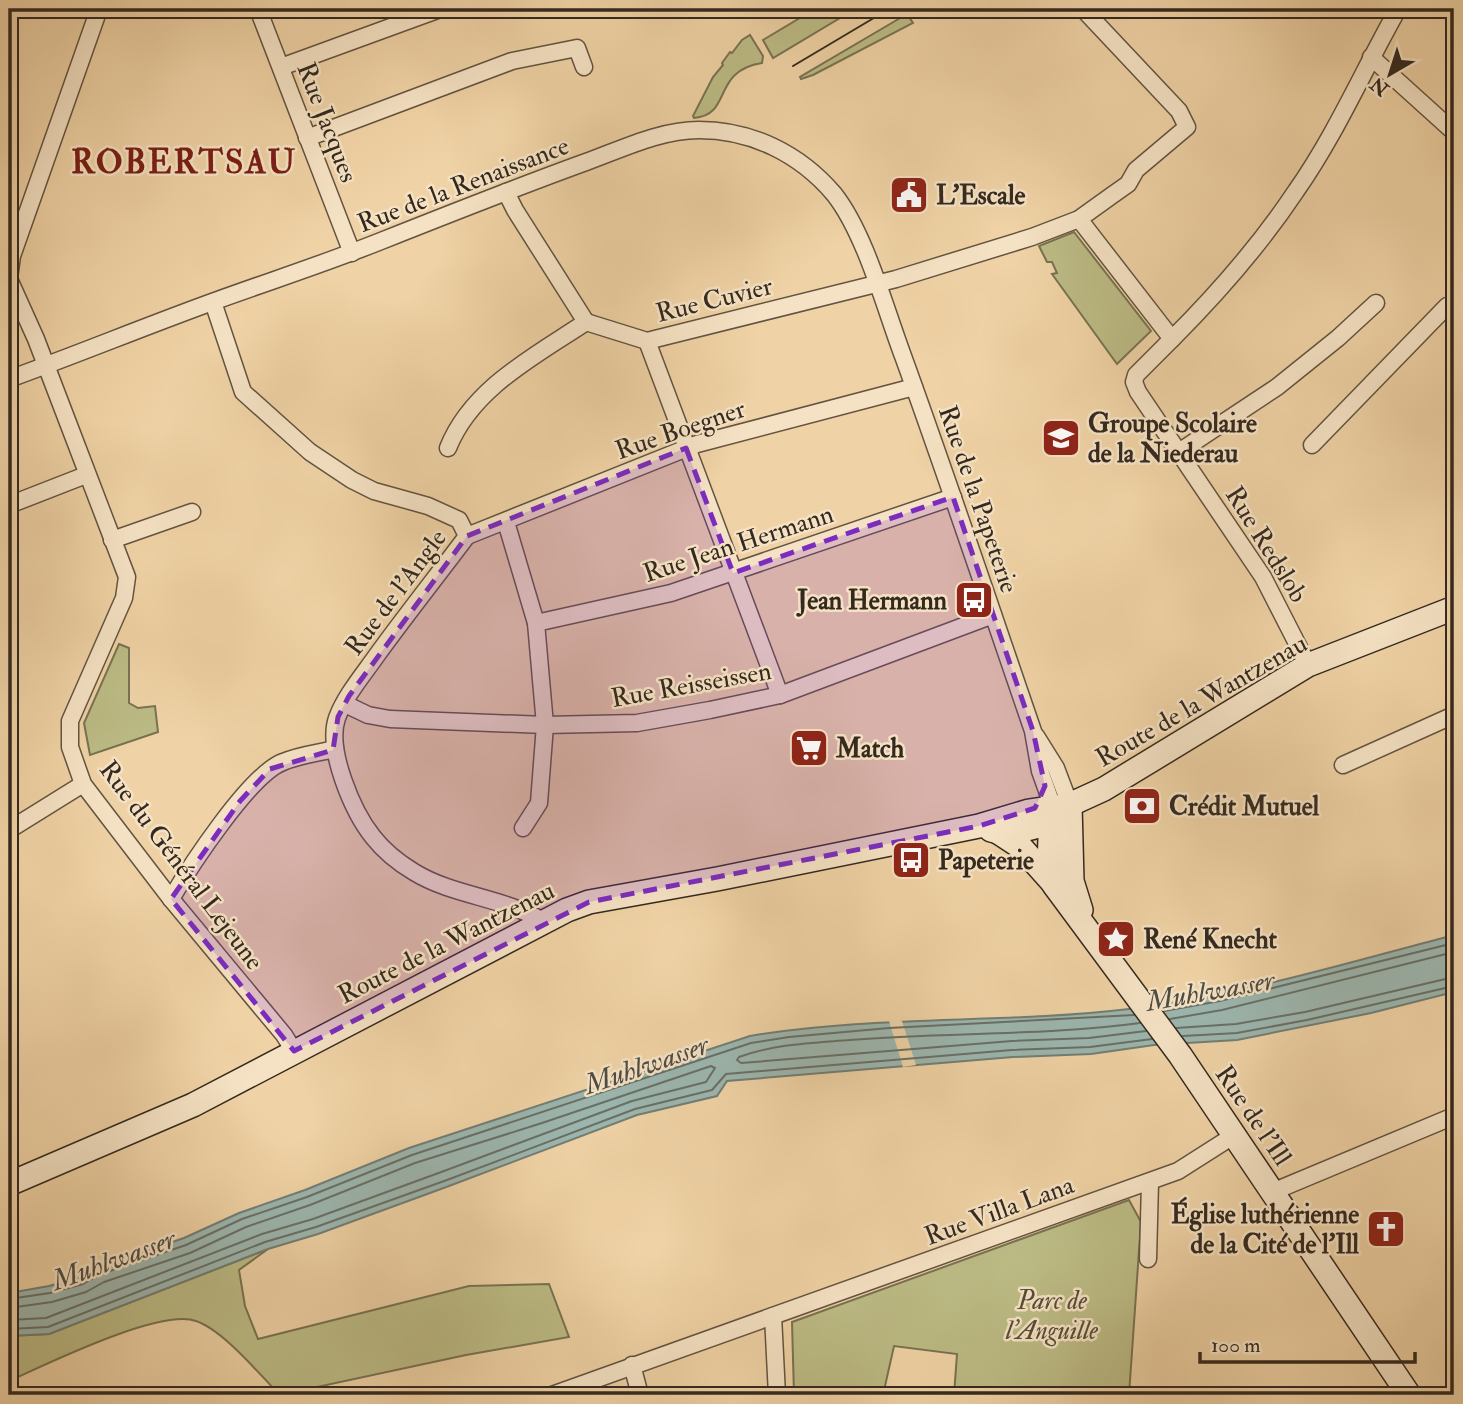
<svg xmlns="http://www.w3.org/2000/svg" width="1463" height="1404" font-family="'IM FELL Double Pica',serif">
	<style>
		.green { fill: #bcbb85; stroke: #787252; stroke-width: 2 }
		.water { fill: #9cb6af; stroke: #727e75; stroke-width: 2 }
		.pier { fill: #efd2a5 }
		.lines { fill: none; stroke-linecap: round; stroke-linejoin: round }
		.shore { stroke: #687067; stroke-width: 2 }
		.street-casing { stroke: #635340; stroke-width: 19 }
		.secondary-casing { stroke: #34291f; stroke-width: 26 }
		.street { stroke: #f5e2c4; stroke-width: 16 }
		.secondary { stroke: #f5e2c4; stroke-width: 23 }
		.tram { stroke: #34291f; stroke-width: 2 }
		.marked { fill: #7b2cbf; fill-opacity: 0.2; stroke: #7b2cbf; stroke-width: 5; stroke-dasharray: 14 9; stroke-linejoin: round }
		.labels { text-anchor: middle; stroke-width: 5; stroke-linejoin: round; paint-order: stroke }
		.street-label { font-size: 26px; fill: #34291f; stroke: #f5e2c4 }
		.poi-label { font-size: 26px; font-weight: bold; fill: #34291f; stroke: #f5e2c4; text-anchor: start }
		.park-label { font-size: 26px; font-style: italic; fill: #564e38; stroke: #f5e2c4 }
		.water-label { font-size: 28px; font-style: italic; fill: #4e4c43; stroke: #f5e2c4 }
		.district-label { font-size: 33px; font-weight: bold; letter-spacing: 2px; fill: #7a1f14; stroke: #f5e2c4 }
	</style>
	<rect width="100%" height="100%" fill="#efd2a5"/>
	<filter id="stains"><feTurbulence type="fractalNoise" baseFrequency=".00286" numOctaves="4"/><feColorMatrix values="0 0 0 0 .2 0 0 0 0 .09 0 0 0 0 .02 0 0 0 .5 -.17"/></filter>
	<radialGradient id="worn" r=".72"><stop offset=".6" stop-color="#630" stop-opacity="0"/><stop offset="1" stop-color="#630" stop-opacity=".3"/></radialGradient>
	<g class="green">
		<polygon points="815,9 855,9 773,58 763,40"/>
		<polygon points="907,14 913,23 813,75 801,79 800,77"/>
		<path d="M750 35 763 56 762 63C711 71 733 115 694 118L693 116 713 77 723 65 722 63 730 52 732 53 742 40Z"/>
		<polygon points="1074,232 1151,331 1117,364 1052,274 1057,273 1052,262 1047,262 1039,246"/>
		<polygon points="119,644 129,648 129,703 138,708 155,706 158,732 90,755 84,723"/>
		<polygon points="1129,1200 1141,1222 1129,1395 954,1395 957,1354 894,1346 883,1395 794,1395 792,1322"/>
		<path d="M268 1249 239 1270 245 1306 258 1339 469 1286 549 1284 569 1337 466 1355 280 1395C259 1374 223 1330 196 1321 160 1308 45 1365 9 1381V1336L49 1334Z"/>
	</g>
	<path class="water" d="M1454 935V992L1371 1013 1237 1040 1154 1045 1091 1054 1013 1057 727 1081 717 1096 637 1115 449 1186 318 1234 268 1249 49 1334 9 1336V1293L49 1286 81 1277 97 1268 184 1238 239 1213 305 1190 409 1148 750 1036C875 1015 1003 1024 1129 1009 1239 996 1347 963 1454 935Z"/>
	<polygon class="pier" points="889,1021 902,1021 916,1065 903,1067"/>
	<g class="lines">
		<g class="shore">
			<polyline points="1164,1011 1220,1001 1454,943"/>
			<polyline points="1170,1019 1222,1010 1454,952"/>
			<path d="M1140 1023C1044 1036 946 1032 850 1040 813 1043 774 1044 739 1057L737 1060 741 1063 1012 1041 1089 1038 1146 1031"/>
			<polyline points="1176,1028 1236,1024 1305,1012 1454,977"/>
			<polyline points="1183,1036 1237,1033 1307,1020 1454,986"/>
			<polyline points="9,1299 50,1293 83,1284 101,1274 186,1245 242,1219 307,1197 412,1155 751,1043 789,1037 889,1028 1134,1015"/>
			<polyline points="9,1308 52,1302 86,1292 104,1282 190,1253 246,1227 310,1205 415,1163 542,1123 711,1066 715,1068 706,1082 632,1101 444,1171 313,1219 262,1234 46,1318 9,1320"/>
			<polyline points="9,1329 48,1327 265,1242 316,1227 447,1180 635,1109 712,1090 726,1074 1012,1050 1090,1047 1152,1039"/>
		</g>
		<g class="street-casing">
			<g id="street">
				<polyline points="258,9 352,253"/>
				<polyline points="1371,57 1454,132"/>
				<polyline points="281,67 440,9"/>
				<polyline points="307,138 512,61 577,48 584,67"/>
				<polyline points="506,192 515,210 586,322"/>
				<polyline points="1079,219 1172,339 1136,375 1134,382 1138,392 1263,577 1308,665"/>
				<polyline points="9,278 12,256 99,9"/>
				<polyline points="9,279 36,339 127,577 124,598 70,721 70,747 83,784 171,899 284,1035 294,1051"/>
				<path d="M213 302 243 392 310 452 352 480 374 491 428 506 459 520 467 536C437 576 406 615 377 655 363 675 345 696 337 718 326 750 353 812 373 837 384 851 399 863 414 872 453 896 502 897 543 921"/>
				<path d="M1172 339C1218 293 1260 245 1296 191 1336 134 1364 69 1398 9"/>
				<polyline points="647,341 780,695"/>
				<path d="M9 379C78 354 146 326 215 301 270 281 326 263 381 241 449 214 517 187 586 162 622 149 660 130 699 130 752 130 800 154 834 194 865 233 885 308 903 356 948 480 990 606 1033 731L1040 771 1050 799 1051 809"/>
				<polyline points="1312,445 1447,306 1454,306"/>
				<path d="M448 448C472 388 535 356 586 322L647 341 896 279 1032 237 1079 219 1111 196 1128 184 1136 170 1187 127 1179 111 1083 9"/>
				<polyline points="1179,452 1277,387 1338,338 1376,303"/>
				<polyline points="9,505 86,475"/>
				<polyline points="506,522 536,623 545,725 539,803 523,828"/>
				<polyline points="467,536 697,444 914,387"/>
				<polyline points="112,540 192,512"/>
				<polyline points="536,623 671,593 953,497"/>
				<polyline points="345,704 368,715 390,719 545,725 637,723 710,710 780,695 993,615"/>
				<polyline points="1036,736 1056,768 1070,805"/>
				<polyline points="1343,765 1454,715"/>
				<polyline points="9,830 83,784"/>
				<path d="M171 899C189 868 250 774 283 762 299 755 318 753 335 749"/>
				<polyline points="1272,1192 1454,1116"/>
				<polyline points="1148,1259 1150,1182"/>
				<polyline points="773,1316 777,1395"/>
				<polyline points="632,1365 640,1395"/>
				<polyline points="552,1395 1178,1171 1233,1136"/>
			</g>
		</g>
		<g class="secondary-casing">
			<g id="secondary">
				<polyline points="1070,805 1072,881 1081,910"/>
				<polyline points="1051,809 1049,866 1054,885 1180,1055 1409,1395"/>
				<path d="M991 830C1009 836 1047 825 1063 817"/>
				<polyline points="998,832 1021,847 1052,882"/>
				<polyline points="9,1184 193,1105 567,910 589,902 717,879 979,826 1029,811 1069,805 1104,789 1308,665 1454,608"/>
			</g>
		</g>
		<use href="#street" class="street"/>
		<use href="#secondary" class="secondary"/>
		<polyline class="tram" points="793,66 889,9"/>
	</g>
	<path class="marked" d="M686 448 733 573 953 497 1033 731 1045 786 1035 808 979 826 589 902 294 1051 171 899 240 801 270 769 333 750 338 717 349 696 467 536Z"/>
	<defs>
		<g id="civic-square" transform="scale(2.0125)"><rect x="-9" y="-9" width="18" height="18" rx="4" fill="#8f2418" stroke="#f5e2c4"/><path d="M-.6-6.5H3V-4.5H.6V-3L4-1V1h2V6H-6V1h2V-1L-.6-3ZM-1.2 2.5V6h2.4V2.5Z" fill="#fff"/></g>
		<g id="school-square" transform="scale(2.0125)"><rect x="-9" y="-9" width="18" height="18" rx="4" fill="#8f2418" stroke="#f5e2c4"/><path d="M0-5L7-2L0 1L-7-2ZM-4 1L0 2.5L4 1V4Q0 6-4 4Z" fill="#fff"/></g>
		<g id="bus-square" transform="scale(2.0125)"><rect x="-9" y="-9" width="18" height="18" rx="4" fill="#8f2418" stroke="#f5e2c4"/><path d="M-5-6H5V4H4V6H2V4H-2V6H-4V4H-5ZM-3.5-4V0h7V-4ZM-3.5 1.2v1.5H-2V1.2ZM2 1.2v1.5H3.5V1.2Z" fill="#fff"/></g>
		<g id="supermarket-square" transform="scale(2.0125)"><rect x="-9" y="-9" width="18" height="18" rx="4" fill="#8f2418" stroke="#f5e2c4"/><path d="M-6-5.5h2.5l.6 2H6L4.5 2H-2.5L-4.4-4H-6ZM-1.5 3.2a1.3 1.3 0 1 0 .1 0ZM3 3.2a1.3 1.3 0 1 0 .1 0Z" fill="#fff"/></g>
		<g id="bank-square" transform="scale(2.0125)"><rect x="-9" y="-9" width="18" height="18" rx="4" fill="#8f2418" stroke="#f5e2c4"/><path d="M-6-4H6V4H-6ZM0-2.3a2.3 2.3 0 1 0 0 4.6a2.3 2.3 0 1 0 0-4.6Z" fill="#fff"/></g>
		<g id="sight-square" transform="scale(2.0125)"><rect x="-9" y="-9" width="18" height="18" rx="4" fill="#8f2418" stroke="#f5e2c4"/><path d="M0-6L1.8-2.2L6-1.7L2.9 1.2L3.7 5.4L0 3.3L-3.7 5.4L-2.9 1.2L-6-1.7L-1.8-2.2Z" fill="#fff"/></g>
		<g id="church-square" transform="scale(2.0125)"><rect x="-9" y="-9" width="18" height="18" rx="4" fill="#8f2418" stroke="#f5e2c4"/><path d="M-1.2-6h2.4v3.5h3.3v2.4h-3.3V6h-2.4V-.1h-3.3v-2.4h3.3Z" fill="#fff"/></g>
	</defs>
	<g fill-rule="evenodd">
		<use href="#civic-square" x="909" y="195"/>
		<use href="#school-square" x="1061" y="438"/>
		<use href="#bus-square" x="974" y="600"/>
		<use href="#supermarket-square" x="809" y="748"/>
		<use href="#bank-square" x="1142" y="806"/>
		<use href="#bus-square" x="911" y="860"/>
		<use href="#sight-square" x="1116" y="939"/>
		<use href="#church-square" x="1386" y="1229"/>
	</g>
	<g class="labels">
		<g class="street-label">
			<text transform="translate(328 122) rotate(69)" y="9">Rue Jacques</text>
			<text transform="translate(463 184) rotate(-21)" y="9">Rue de la Renaissance</text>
			<text transform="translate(714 299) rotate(-14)" y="9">Rue Cuvier</text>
			<text transform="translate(680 429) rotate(-19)" y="9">Rue Boegner</text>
			<text transform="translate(979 499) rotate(71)" y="9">Rue de la Papeterie</text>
			<text transform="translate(738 543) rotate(-18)" y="9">Rue Jean Hermann</text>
			<text transform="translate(1267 544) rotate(58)" y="9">Rue Redslob</text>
			<text transform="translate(395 592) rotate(-53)" y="9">Rue de l'Angle</text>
			<text transform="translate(691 684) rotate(-10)" y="9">Rue Reisseissen</text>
			<text transform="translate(1201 700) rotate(-30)" y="9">Route de la Wantzenau</text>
			<text transform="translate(182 865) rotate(53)" y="9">Rue du Général Lejeune</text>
			<text transform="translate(446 942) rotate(-27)" y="9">Route de la Wantzenau</text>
			<text transform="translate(1254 1115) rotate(56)" y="9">Rue de l'Ill</text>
			<text transform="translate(999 1210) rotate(-20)" y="9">Rue Villa Lana</text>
		</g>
		<g class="poi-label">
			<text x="936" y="204">L’Escale</text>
			<text x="1088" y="432">Groupe Scolaire<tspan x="1088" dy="30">de la Niederau</tspan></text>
			<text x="947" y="609" text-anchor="end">Jean Hermann</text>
			<text x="836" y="757">Match</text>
			<text x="1169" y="815">Crédit Mutuel</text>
			<text x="938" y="869">Papeterie</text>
			<text x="1143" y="948">René Knecht</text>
			<text x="1359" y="1223" text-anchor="end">Église luthérienne<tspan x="1359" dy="30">de la Cité de l'Ill</tspan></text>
		</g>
		<g class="park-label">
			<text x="1052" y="1309">Parc de<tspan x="1052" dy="30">l'Anguille</tspan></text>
		</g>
		<g class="water-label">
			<text transform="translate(1210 990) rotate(-10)" y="10">Muhlwasser</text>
			<text transform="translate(646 1064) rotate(-19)" y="10">Muhlwasser</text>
			<text transform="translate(113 1259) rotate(-20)" y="10">Muhlwasser</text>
		</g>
		<g class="district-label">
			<text x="184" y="173">ROBERTSAU</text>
		</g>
	</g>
	<rect width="1463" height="1404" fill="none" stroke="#efd2a5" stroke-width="35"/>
	<rect x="10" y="10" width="1442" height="1383" fill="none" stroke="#34291f" stroke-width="3.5"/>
	<rect x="18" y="18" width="1428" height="1369" fill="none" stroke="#34291f" stroke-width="2"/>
	<g transform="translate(1390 74) rotate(219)" stroke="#f5e2c4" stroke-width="5" paint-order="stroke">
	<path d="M0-5L12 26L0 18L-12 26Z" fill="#34291f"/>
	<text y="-10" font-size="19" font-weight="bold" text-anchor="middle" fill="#34291f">N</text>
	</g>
	<path d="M1200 1352v10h215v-10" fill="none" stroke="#34291f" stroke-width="3.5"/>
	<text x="1211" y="1352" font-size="21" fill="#34291f" stroke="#f5e2c4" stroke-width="5" paint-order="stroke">100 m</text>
	<rect width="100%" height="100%" filter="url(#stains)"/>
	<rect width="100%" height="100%" fill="url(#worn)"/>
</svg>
